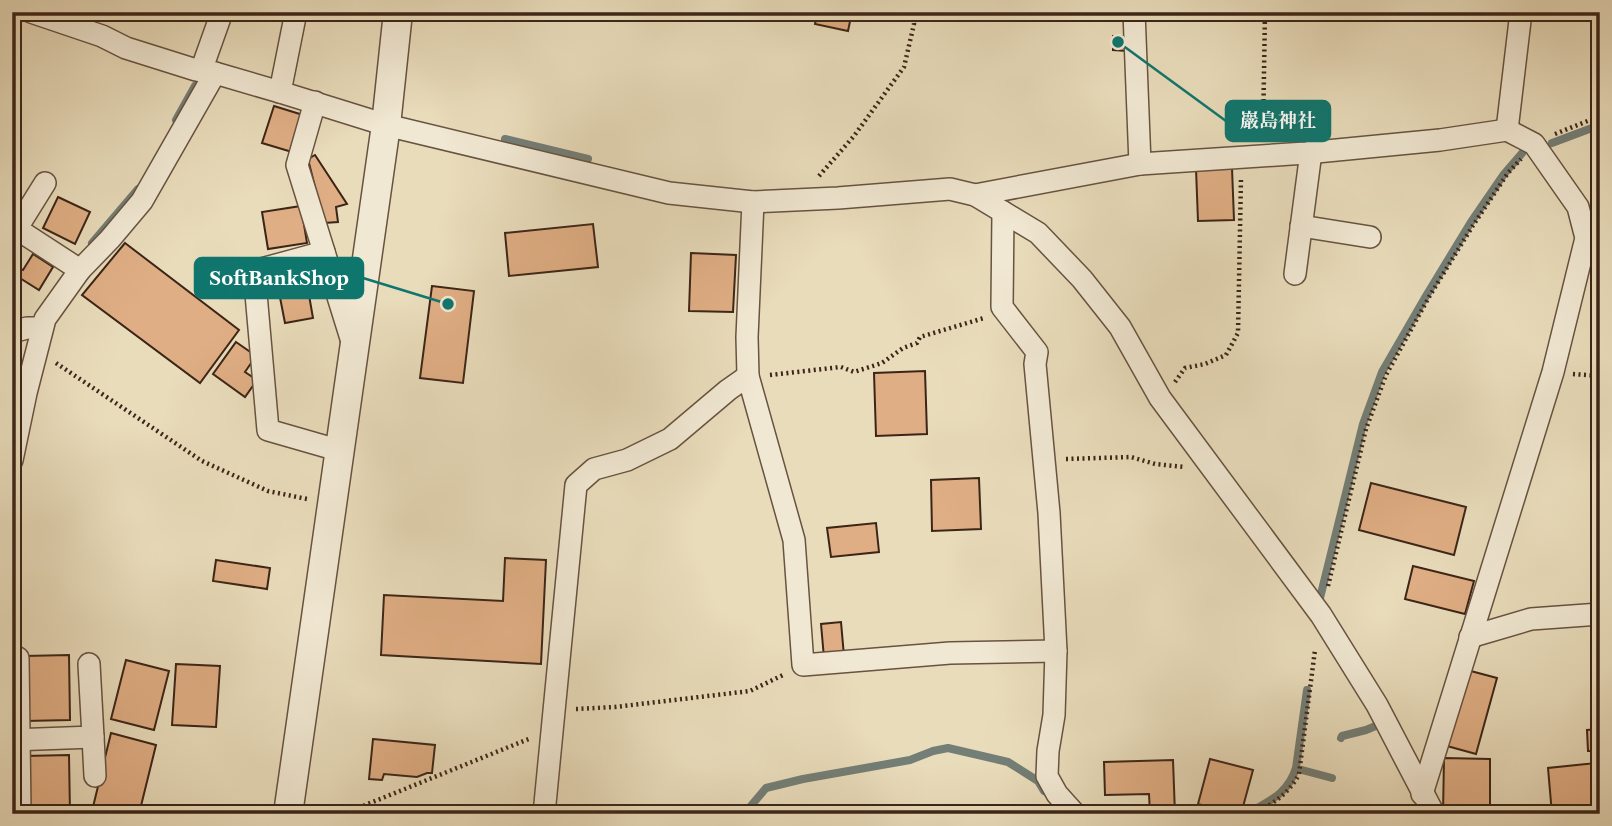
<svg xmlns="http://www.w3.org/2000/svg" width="1612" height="826" font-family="'Libre Caslon Text','Noto Serif JP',serif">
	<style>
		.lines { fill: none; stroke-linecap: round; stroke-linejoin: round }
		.stream { stroke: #737e76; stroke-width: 8 }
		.building { fill: #e0ae84; stroke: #3c2518; stroke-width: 2 }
		.minor-casing { stroke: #675341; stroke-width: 24 }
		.tertiary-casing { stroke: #675341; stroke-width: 31 }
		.path { stroke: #3c2518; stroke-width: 4.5; stroke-dasharray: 2 3.5; stroke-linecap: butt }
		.minor { stroke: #f1e8d3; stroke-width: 21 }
		.tertiary { stroke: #f1e8d3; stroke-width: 28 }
		.leader { fill: none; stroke: #0f766e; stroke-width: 2.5 }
		.callout-dot { fill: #0f766e; stroke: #f1e8d3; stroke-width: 2.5 }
		.callout { fill: #0f766e; stroke: #0f766e; stroke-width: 2.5 }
		.callout-label { font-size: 19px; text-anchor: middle; font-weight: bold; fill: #fff }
	</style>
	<rect width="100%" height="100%" fill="#e9dcbb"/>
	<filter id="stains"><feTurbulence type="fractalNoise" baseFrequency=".00286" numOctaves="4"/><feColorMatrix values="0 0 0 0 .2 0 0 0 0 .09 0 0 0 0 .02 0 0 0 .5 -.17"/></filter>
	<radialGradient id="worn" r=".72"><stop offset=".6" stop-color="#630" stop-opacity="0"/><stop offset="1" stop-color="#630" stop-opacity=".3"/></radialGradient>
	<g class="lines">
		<g class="stream">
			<polyline points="176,120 195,86"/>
			<polyline points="505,139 588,159"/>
			<polyline points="1552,143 1600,125"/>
			<polyline points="92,243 138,189"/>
			<polyline points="1320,598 1363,424 1382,372 1426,296 1471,222 1504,174 1523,152"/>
			<polyline points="1341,738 1342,736 1366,730 1378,725"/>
			<polyline points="1302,770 1332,778"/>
			<polyline points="744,814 766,788 803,779 910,760 933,751 948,748 1008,762 1038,781 1044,791"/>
			<path d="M1247 814C1269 801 1288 794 1296 768L1307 690"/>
		</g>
	</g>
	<g class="building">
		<polygon points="817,12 852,12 848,31 815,24"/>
		<polygon points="1113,36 1127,36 1127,51 1113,50"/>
		<polygon points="274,106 303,115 292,152 262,143"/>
		<polygon points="315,155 347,204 336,207 338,222 324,223 308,159"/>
		<polygon points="1232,168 1234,220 1198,221 1196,169"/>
		<polygon points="58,197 90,212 75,244 43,228"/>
		<polygon points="301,206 307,243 268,249 262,212"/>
		<polygon points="593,224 598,267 509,276 505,233"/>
		<polygon points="125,243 239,330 200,383 82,295"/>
		<polygon points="691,253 736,255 733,312 689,311"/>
		<polygon points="33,254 53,267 39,290 15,275 19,268 23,270"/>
		<polygon points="315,261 318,276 306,278 313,318 285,323 277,282 297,279 295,265"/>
		<polygon points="432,286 474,291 463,383 420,378"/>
		<polygon points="236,342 256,356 245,372 257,380 245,397 213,374"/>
		<polygon points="925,371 927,434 876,436 874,373"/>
		<polygon points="979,478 981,529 932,531 931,480"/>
		<polygon points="1371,483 1466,507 1454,555 1359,530"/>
		<polygon points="876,523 879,552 831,557 827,528"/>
		<polygon points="505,558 546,560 541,664 381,655 384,595 503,601"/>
		<polygon points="216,560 270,568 267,589 213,581"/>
		<polygon points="1413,566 1474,581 1465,614 1405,599"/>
		<polygon points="841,622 844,656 824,658 821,624"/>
		<polygon points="69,655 70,720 25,721 24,656"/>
		<polygon points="126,660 169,671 154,730 111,719"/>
		<polygon points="176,664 220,666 216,727 172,725"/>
		<polygon points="1467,670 1497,678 1476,754 1447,746"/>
		<polygon points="1600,729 1600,752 1600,751 1588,751 1587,730"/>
		<polygon points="111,733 156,745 139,814 105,814 92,811"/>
		<polygon points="373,739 435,745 432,773 427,773 417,777 384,774 382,780 369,779"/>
		<polygon points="69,755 70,814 25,814 24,756"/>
		<polygon points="1444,758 1490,759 1490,814 1443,814"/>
		<polygon points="1210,759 1253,770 1241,814 1236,814 1198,804"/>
		<polygon points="1173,760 1175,814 1150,814 1149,794 1105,795 1104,762"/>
		<polygon points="1596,763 1600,814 1552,814 1548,768"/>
	</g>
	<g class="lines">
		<g class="minor-casing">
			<g id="minor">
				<polyline points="31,12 102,36 126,48 196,70 215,73 280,92 386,125 669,193 753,202 838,198 950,189 975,195 1038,233 1082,279 1120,327 1160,398 1321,615 1377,705 1434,814"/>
				<polyline points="1134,12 1140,164"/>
				<polyline points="201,71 222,12"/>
				<polyline points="280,92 296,12"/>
				<polyline points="315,102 297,165 353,345"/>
				<polyline points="1507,130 1521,12"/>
				<polyline points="975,195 1140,164 1306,153 1440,140 1507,130 1534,144 1578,207 1586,238 1553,372 1422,794"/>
				<polyline points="753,202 747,337 748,376 794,540 803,665 950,653 1056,651"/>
				<polyline points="1003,212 1002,307 1037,352 1035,364 1049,513 1056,651 1054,715 1048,751 1047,776 1057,794 1075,814"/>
				<polyline points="1301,226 1370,237"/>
				<polyline points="17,229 80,270"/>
				<polyline points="12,236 45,183"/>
				<polyline points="324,252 254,271 268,430 341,451"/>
				<polyline points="1295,274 1311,152"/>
				<polyline points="12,332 27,328 42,328"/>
				<polyline points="12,460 26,393 45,319 80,270 110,239 142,201 215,73"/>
				<polyline points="1470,637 1531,619 1600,614"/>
				<polyline points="18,658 20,812"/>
				<polyline points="93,737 95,776"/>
				<polyline points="12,740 93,737 89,664"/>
				<polyline points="544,814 576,485 594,469 627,460 670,439 728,390 748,376"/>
			</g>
		</g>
		<g class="tertiary-casing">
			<polyline id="tertiary" points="288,814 386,125 398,12"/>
		</g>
		<g class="path">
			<polyline points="1263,134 1265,12"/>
			<polyline points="1555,134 1600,116"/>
			<polyline points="819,176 854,136 904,67 914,24 913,12"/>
			<polyline points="56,363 202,461 268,491 307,499"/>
			<polyline points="1573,374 1600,376"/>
			<polyline points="770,375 841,367 854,372 882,363 903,348 917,343 920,337 984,318"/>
			<polyline points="1175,382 1185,368 1205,364 1226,355 1238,333 1241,178"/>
			<polyline points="1066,459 1131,457 1155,464 1185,467"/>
			<polyline points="1328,586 1366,429 1386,375 1429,297 1472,227 1508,173 1521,159"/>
			<polyline points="576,709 615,707 750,691 783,675"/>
			<polyline points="343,814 531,738"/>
			<path d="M1255 814C1273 803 1289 794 1299 774L1315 650"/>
		</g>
		<use href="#minor" class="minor"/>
		<use href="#tertiary" class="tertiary"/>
	</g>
	<path class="leader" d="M1118 42L1226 121M448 304L363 278"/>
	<g class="callout-dot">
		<circle cx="1118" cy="42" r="7"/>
		<circle cx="448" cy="304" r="7"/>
	</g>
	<g class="callout">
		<rect x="1226" y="101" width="104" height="40" rx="7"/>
		<rect x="195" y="258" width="168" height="40" rx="7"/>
	</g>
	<g class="callout-label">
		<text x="1278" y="127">巖島神社</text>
		<text x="279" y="285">SoftBankShop</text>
	</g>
	<rect width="1612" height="826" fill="none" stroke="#e9dcbb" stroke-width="42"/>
	<rect x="14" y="14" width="1584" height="798" fill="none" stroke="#3c2518" stroke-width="3.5"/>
	<rect x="21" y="21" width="1570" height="784" fill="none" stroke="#3c2518" stroke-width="2"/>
	<rect width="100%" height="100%" filter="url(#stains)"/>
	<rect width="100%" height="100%" fill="url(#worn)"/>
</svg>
